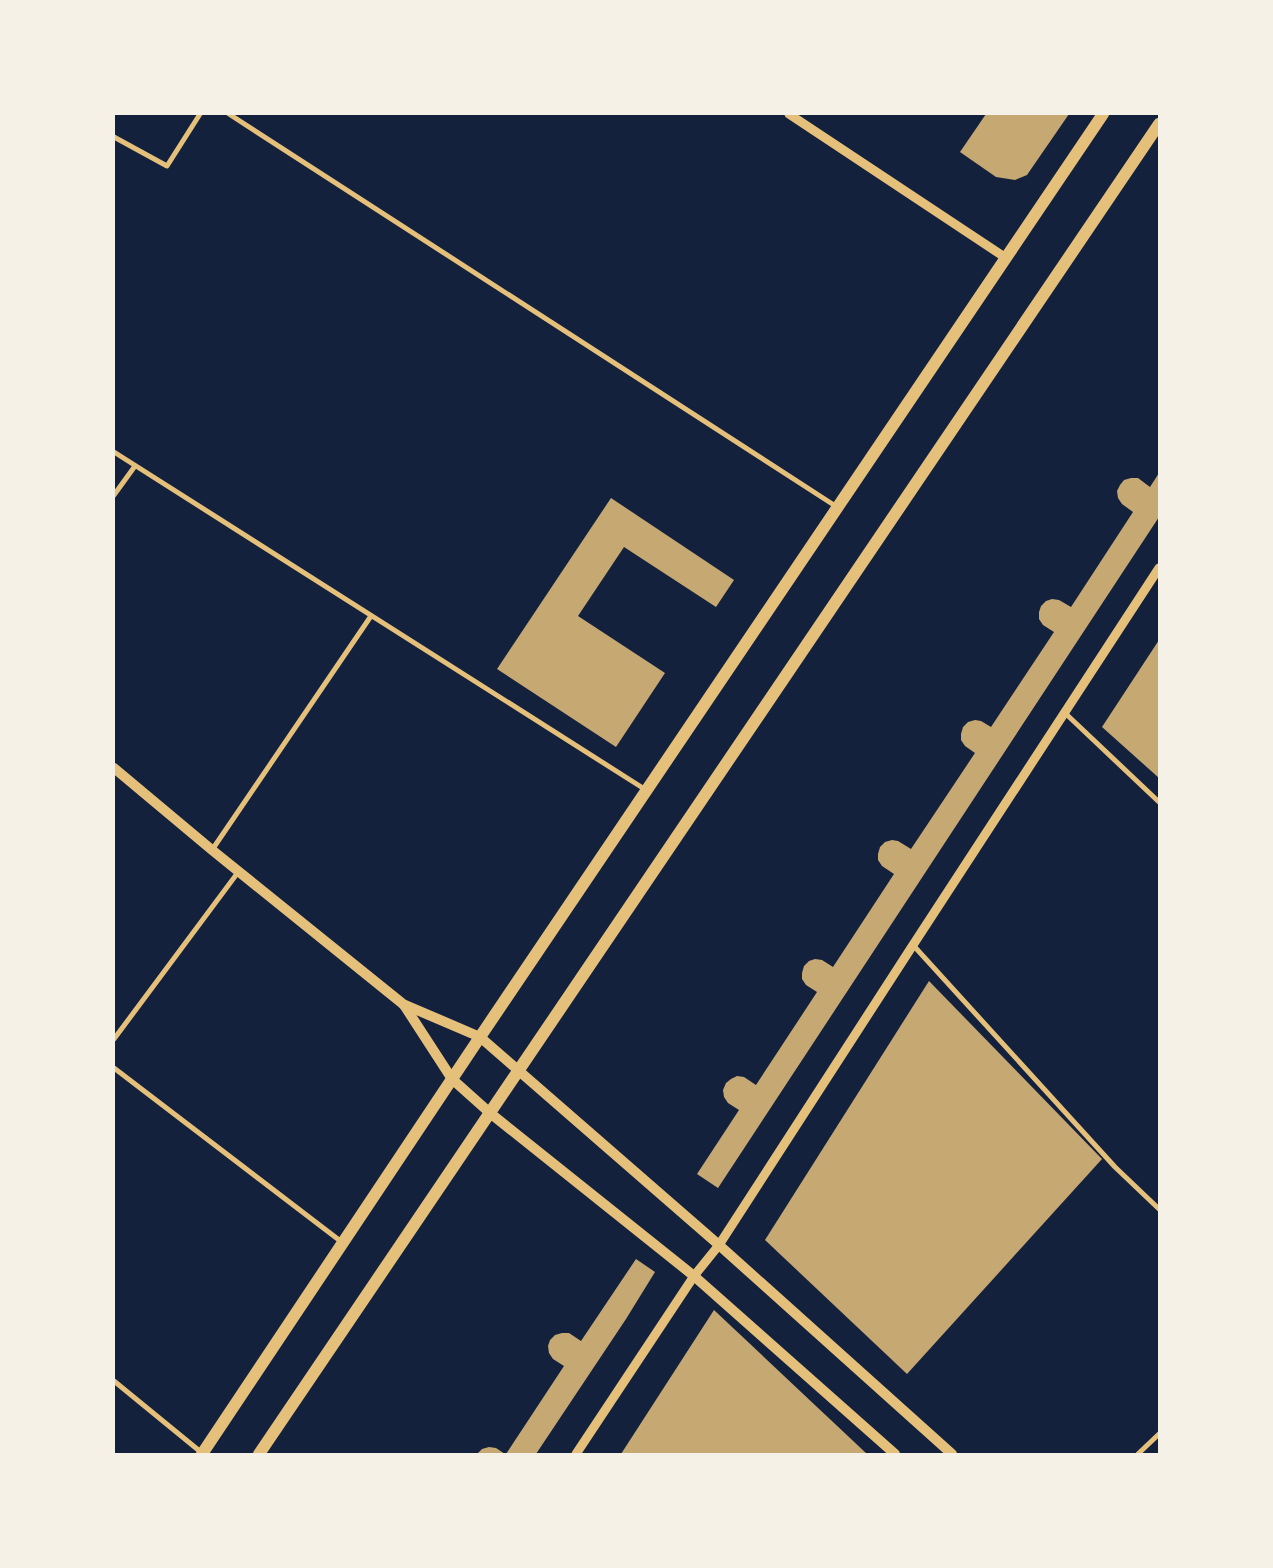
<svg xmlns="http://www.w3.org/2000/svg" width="1273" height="1568" font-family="'Playfair Display',serif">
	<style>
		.building { fill: #c6a872 }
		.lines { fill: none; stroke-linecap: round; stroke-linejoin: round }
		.minor { stroke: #e5c07b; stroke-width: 5 }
		.tertiary { stroke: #e5c07b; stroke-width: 9 }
		.secondary { stroke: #e5c07b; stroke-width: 10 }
		.primary { stroke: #e5c07b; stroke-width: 12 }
	</style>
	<rect width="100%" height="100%" fill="#14213d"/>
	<g class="building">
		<polygon points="986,114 1069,114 1027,175 1015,180 996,177 960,152"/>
		<polygon points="1159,473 1159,517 718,1188 697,1174 739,1110 728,1103 724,1097 723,1090 726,1083 731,1079 737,1076 744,1077 756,1085 817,992 806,985 802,979 802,973 804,966 809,961 815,959 822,960 833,967 894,874 882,866 878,860 878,854 880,847 885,842 892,840 898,841 911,849 975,753 965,746 961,740 961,734 963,727 968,722 975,720 981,721 991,727 1054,632 1043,625 1039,619 1039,612 1041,606 1046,601 1052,599 1059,600 1071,607 1133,512 1122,504 1118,498 1117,491 1120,485 1124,480 1131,478 1138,478 1150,487"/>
		<polygon points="611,498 734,580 716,607 624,547 578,616 665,673 616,747 497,669"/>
		<polygon points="1159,640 1159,778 1102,727"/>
		<polygon points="929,981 1102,1159 907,1374 765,1240"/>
		<polygon points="636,1259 655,1272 626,1319 536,1454 506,1454 564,1366 553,1359 549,1353 548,1346 550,1340 555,1335 562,1333 569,1333 581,1341"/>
		<polygon points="714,1310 867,1454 621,1454"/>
		<polygon points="489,1447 496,1448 505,1454 477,1454 482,1449"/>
	</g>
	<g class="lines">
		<g class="minor">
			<polyline points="229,114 837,507"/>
			<polyline points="114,137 167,166 200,114"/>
			<polyline points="114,452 646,790"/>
			<polyline points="114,495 135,466"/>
			<polyline points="1065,713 1159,802"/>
			<polyline points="212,850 371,616"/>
			<polyline points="913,945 1115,1167 1159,1209"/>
			<polyline points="114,1039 239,871"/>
			<polyline points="114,1068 343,1243"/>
			<polyline points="114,1381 202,1453"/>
			<polyline points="1138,1454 1159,1434"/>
		</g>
		<g class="tertiary">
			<polyline points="789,114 1006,258"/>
			<polyline points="576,1454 694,1276 719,1245 913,945 1159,568"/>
		</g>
		<g class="secondary">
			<polyline points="114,768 212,850 403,1004 480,1037 719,1245 952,1454"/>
			<polyline points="404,1005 452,1079 490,1113 694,1276 895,1454"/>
		</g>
		<g class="primary">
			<polyline points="202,1454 480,1037 1103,114"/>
			<polyline points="259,1454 1159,124"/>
		</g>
	</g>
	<rect width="1273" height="1568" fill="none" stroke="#f6f1e7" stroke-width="230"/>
</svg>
